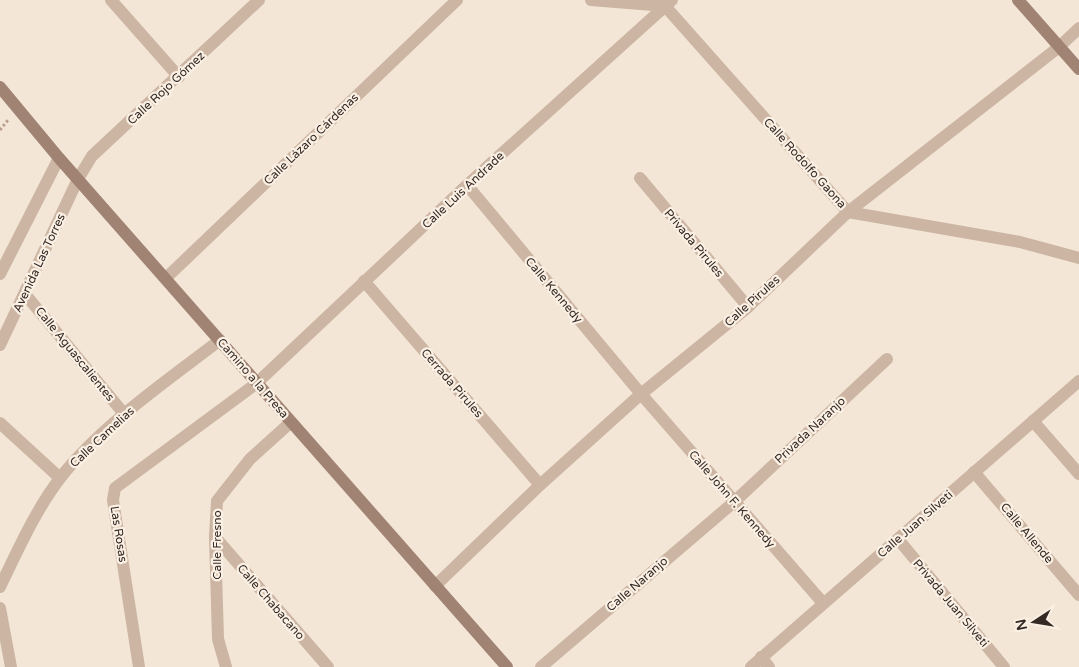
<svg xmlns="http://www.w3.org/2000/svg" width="1079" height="667" font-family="'Varela Round',sans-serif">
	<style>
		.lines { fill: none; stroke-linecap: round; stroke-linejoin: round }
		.path { stroke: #b89f8c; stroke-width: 3; stroke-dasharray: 2.5 2.5; stroke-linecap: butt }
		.street { stroke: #ccb5a2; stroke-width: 12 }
		.secondary { stroke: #a08373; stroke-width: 12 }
		.labels { text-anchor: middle; stroke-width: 4.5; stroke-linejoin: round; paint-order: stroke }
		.street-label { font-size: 12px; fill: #362a25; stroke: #fbf0e4 }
	</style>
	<rect width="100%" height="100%" fill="#f3e6d7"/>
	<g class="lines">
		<polyline class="path" points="0,130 8,120"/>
		<g class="street">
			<polyline points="111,0 179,77"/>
			<polyline points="591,0 665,6 848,212 1020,242 1079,258"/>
			<polyline points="640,178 748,307"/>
			<polyline points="467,185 641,394 823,603"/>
			<polyline points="0,274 59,158"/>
			<polyline points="166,278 457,0"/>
			<polyline points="364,281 540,485"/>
			<polyline points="25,294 125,415"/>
			<polyline points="0,345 78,179 92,156 259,0"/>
			<polyline points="1033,421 1079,474"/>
			<polyline points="0,423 60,478"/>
			<polyline points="974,472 1079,595"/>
			<polyline points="215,537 328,667"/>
			<polyline points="898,539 1004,667"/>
			<polyline points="435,586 540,485 641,394 748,307 848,212 1059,47 1079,28"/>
			<path d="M0 587C18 550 36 509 61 477 102 425 168 380 220 340"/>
			<polyline points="0,608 11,667"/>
			<polyline points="761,657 769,667"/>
			<polyline points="139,667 113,500 115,488 257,383 467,185 672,0"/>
			<polyline points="226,667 218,639 215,537 217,501 250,459 291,422"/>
			<polyline points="541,667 734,502 887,359"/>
			<polyline points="751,667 1079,381"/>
		</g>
		<g class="secondary">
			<polyline points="1018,0 1079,69"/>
			<polyline points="0,87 59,158 507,667"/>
		</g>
	</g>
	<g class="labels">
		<g class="street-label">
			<text transform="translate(166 88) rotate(-43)" y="4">Calle Rojo Gómez</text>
			<text transform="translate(311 139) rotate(-44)" y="4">Calle Lázaro Cárdenas</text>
			<text transform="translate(805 163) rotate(48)" y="4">Calle Rodolfo Gaona</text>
			<text transform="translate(463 190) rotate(-43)" y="4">Calle Luis Andrade</text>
			<text transform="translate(694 243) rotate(50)" y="4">Privada Pirules</text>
			<text transform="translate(39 263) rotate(-65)" y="4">Avenida Las Torres</text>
			<text transform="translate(554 290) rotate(50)" y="4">Calle Kennedy</text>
			<text transform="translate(752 301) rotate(-42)" y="4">Calle Pirules</text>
			<text transform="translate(75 354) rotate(51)" y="4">Calle Aguascalientes</text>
			<text transform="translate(253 378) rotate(49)" y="4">Camino a la Presa</text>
			<text transform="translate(452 383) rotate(49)" y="4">Cerrada Pirules</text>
			<text transform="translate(810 430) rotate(-43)" y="4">Privada Naranjo</text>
			<text transform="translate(102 437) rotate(-43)" y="4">Calle Camelias</text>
			<text transform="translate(732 499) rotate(49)" y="4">Calle John F. Kennedy</text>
			<text transform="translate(915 524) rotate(-41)" y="4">Calle Juan Silveti</text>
			<text transform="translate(1027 533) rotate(50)" y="4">Calle Allende</text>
			<text transform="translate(119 534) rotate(81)" y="4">Las Rosas</text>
			<text transform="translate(217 545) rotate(-90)" y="4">Calle Fresno</text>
			<text transform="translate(637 584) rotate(-41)" y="4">Calle Naranjo</text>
			<text transform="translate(271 602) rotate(49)" y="4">Calle Chabacano</text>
			<text transform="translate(951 603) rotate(50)" y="4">Privada Juan Silveti</text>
		</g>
	</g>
	<g transform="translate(1034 622) rotate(258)" stroke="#fbf0e4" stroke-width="4" paint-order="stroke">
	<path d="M0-4L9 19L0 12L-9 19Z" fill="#362a25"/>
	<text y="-8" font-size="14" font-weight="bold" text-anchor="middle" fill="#362a25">N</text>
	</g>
</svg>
